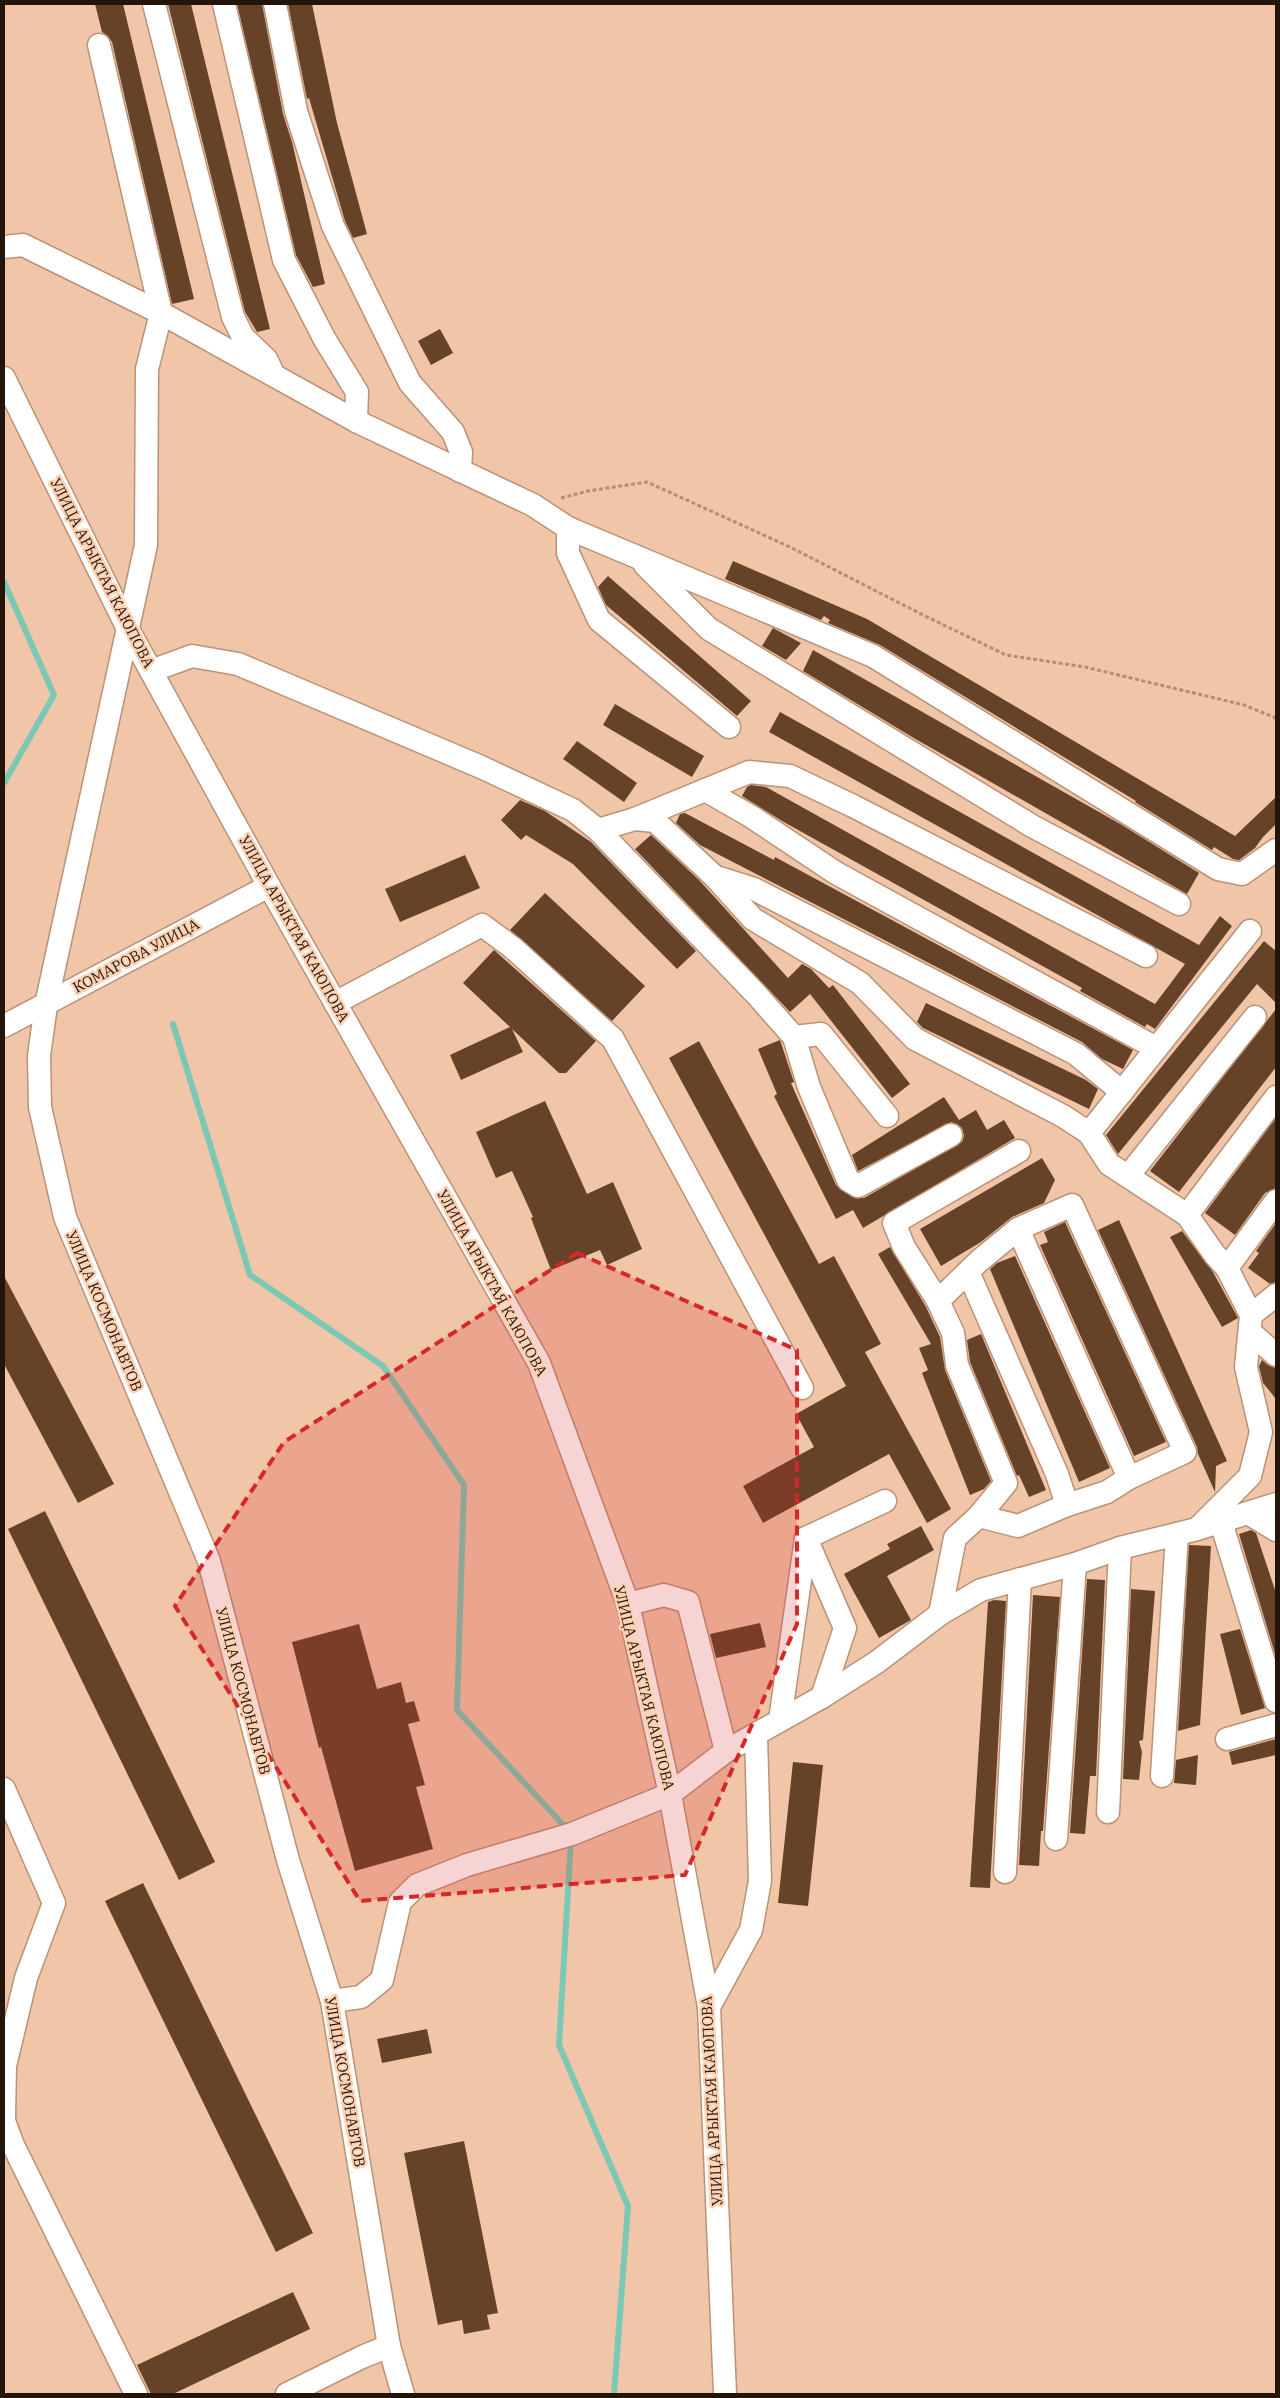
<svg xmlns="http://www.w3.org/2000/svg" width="1280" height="2398" font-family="'IBM Plex Serif',serif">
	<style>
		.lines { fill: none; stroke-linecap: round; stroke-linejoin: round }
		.stream { stroke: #7bc8b5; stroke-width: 6 }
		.building { fill: #664328 }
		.minor-casing { stroke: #bb9276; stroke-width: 25 }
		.path { stroke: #b18f77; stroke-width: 3; stroke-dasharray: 4 2.5; stroke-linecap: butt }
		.minor { stroke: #fff; stroke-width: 22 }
		.marked { fill: #d62828; fill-opacity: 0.2; stroke: #d62828; stroke-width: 4; stroke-dasharray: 10 6; stroke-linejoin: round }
		.labels { text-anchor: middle; stroke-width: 5; stroke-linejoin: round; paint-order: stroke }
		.street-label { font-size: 15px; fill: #24150a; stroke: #fdd2b4 }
	</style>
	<rect width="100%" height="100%" fill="#f0c5a8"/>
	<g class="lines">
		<g class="stream">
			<polyline points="4,582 54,695 4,783"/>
			<polyline points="173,1024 250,1275 383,1366 464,1485 457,1710 568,1830"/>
			<polyline points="571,1839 559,2045 628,2206 614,2394"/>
		</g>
	</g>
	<g class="building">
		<polygon points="95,4 123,4 194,299 172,304 112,42 108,36 102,32"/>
		<polygon points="168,4 191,4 270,329 257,332 245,312"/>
		<polygon points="237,4 262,4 283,114 292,142 325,284 313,287 296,255"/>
		<polygon points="288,4 312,4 337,123 367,234 353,238 345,221 309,98 307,99"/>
		<polygon points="440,329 453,353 431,365 418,341"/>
		<polygon points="733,561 867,619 1235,836 1276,797 1276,824 1263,837 1255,848 1239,860 1233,859 1214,847 1212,850 1135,802 1136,801 880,645 828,623 830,620 824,616 821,620 725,579"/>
		<polygon points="608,576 751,701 737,716 606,605 598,587"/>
		<polygon points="773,628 801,643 786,660 762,646"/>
		<polygon points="813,650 1122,825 1199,873 1187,894 912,737 803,671"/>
		<polygon points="615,704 704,756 692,777 603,725"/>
		<polygon points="780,712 1199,945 1220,916 1232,926 1155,1029 1147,1024 1145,1027 1080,991 1082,988 782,821 742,796 747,787 751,785 766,787 1155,1004 1185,964 769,732"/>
		<polygon points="577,741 637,783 624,802 563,759"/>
		<polygon points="520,800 545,811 591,842 696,951 677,969 573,864 526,835 521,840 501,820"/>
		<polygon points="685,813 774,860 775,857 1133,1050 1123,1069 1102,1059 1082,1042 700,845 676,823 680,814"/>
		<polygon points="651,835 699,880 788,978 802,964 811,969 829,988 833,985 910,1084 892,1098 810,994 790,1012 635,849"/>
		<polygon points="465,855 480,888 400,922 385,889"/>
		<polygon points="545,893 645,986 612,1021 510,930"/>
		<polygon points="1264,941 1276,951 1276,1003 1257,984 1118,1154 1106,1135"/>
		<polygon points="494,950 596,1041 566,1073 559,1073 512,1029 523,1052 461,1080 450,1055 510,1027 463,983"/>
		<polygon points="926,1003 1086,1080 1098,1089 1089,1109 923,1028 917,1022"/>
		<polygon points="1276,1009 1276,1067 1179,1192 1150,1171"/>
		<polygon points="780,1040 794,1082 791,1083 836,1185 852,1197 864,1198 962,1142 964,1136 962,1128 957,1124 951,1122 858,1171 852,1155 944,1097 959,1120 976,1110 987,1130 1004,1120 1015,1138 863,1228 853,1210 836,1219 774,1096 777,1094 758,1049"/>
		<polygon points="699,1041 819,1264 834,1256 881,1344 865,1352 951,1509 927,1523 889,1454 763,1523 743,1486 814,1447 796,1414 846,1386 669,1058"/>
		<polygon points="545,1101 587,1194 613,1182 642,1249 607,1265 600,1250 551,1270 531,1218 533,1217 512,1171 496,1178 476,1132"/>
		<polygon points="1276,1118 1276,1188 1265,1193 1235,1235 1205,1213"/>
		<polygon points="1042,1158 1055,1180 1044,1203 1012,1217 981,1242 941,1266 920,1229"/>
		<polygon points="1119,1220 1227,1461 1216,1466 1215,1492 1198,1454 1197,1447 1098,1230"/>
		<polygon points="1065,1222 1166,1442 1134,1456 1040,1245 1048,1242 1044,1232"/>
		<polygon points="1276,1223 1276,1282 1270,1284 1248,1268 1259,1253 1256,1251"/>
		<polygon points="1182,1231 1213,1272 1238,1318 1222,1327 1170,1237"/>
		<polygon points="890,1247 926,1307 940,1337 945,1370 991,1481 984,1489 970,1495 922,1373 928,1370 919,1348 931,1344 878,1254"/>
		<polygon points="1015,1256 1110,1468 1079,1482 990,1269 997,1263"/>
		<polygon points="4,1276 114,1484 78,1503 4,1364"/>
		<polygon points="981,1334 1046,1490 1029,1497 1019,1475 1017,1476 970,1362 967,1340"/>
		<polygon points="1262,1360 1268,1365 1276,1368 1276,1399 1263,1383 1259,1366"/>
		<polygon points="45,1511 215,1862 179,1880 8,1529"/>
		<polygon points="921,1526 934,1550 887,1576 911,1620 879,1638 844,1574 890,1549 887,1544"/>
		<polygon points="1251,1530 1256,1533 1276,1593 1276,1657 1239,1534"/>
		<polygon points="1189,1545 1211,1546 1200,1725 1178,1731"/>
		<polygon points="1087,1579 1105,1580 1096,1776 1090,1776 1085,1834 1070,1833"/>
		<polygon points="1131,1589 1155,1591 1143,1740 1139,1741 1142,1752 1139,1780 1123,1779"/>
		<polygon points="1033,1595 1060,1597 1043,1831 1041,1831 1039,1866 1019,1865"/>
		<polygon points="994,1600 1006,1601 990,1888 970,1887 988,1602"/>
		<polygon points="760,1623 766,1647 716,1658 710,1634"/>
		<polygon points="359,1624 377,1689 401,1682 406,1703 414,1701 420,1721 408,1724 425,1785 416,1787 433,1849 355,1871 321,1747 319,1748 292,1642"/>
		<polygon points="1240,1629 1265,1708 1241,1715 1220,1634"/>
		<polygon points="1276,1739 1276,1755 1232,1765 1229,1752"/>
		<polygon points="1198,1755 1196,1785 1174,1783 1176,1760"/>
		<polygon points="793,1762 823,1765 808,1906 778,1903"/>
		<polygon points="143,1883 313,2233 276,2252 105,1901"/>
		<polygon points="427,2029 432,2053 382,2063 377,2039"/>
		<polygon points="464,2141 498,2313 487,2315 490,2329 464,2334 462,2320 438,2325 404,2153"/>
		<polygon points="293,2292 310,2329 173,2394 151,2394 137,2365"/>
	</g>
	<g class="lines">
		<g class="minor-casing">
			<g id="minor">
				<polyline points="154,4 233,317 243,337 266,359 271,369"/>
				<polyline points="224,4 284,260 324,338 357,392 356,421"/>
				<polyline points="275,4 296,111 333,226 410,383 453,432 461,452 460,471"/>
				<polyline points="99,45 161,313 147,369 146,545 46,1005 39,1056 40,1107 65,1217 209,1561 288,1860 332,2001 389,2346 403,2394"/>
				<polyline points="4,247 23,245 161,313 356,421 533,505 568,528 873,656 1218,869 1242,874 1276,850"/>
				<polyline points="4,378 129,631 269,886 539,1363 628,1604 670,1794 709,2007 725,2394"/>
				<polyline points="568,528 568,553 599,620 729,727"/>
				<polyline points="645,565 709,629 1032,826 1179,904"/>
				<polyline points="151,671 192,656 238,664 481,767 573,810 598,830 756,994 794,1037 809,1087 848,1180 858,1186 951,1135"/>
				<polyline points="705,790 752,817 836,873 1156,1048"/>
				<polyline points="635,819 749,772 790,776 853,806 1146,956"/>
				<polyline points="598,830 635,819 655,821 715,877 753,919 860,983 915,1039 1063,1116 1089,1133 1109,1164 1187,1215 1215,1255 1227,1268 1251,1315 1246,1367 1261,1432 1250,1476 1198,1528"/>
				<polyline points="716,877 754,889 1076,1054 1122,1092"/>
				<polyline points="335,1003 482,925 513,948 613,1039 802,1388"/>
				<polyline points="4,1026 269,886"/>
				<polyline points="794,1037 821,1034 887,1116"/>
				<polyline points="1089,1133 1250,931"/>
				<polyline points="1128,1176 1255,1017"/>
				<polyline points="1187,1215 1276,1097"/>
				<polyline points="1018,1229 1129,1478"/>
				<polyline points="1227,1268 1276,1201"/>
				<polyline points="968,1272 1057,1474 1067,1505"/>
				<polyline points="938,1301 979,1261 1018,1229 1072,1205 1185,1452 1129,1478 1107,1492 1067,1505 1018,1526 979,1516"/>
				<polyline points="1251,1315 1276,1295"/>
				<polyline points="1250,1332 1276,1355"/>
				<polyline points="1248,1513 1276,1530"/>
				<polyline points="1221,1522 1276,1701"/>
				<polyline points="806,1538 845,1628 822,1697"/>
				<polyline points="628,1604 664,1595 688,1602 726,1751"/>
				<polyline points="940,1614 955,1538 979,1516 1006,1483 957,1365 953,1333 938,1301 904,1247 894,1223 1019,1151"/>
				<polyline points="780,1720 806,1538 885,1501"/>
				<polyline points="1227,1739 1276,1725"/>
				<polyline points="1162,1776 1177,1534"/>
				<polyline points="4,1789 54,1903 26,1978 5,2066 4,2117"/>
				<polyline points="1108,1812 1120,1548"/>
				<polyline points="1056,1839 1075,1564"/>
				<polyline points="1005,1872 1020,1579"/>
				<polyline points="332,2001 361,1997 382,1980 400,1902 417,1885 467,1865 572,1834 670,1794 726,1751 822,1697 877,1662 940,1614 981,1590 1075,1564 1120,1548 1197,1529 1276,1504"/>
				<polyline points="709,2007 751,1930 760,1881 756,1735"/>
				<polyline points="4,2121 13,2145 136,2394"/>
				<polyline points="287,2394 362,2357 389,2346"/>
			</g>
		</g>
		<polyline class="path" points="561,498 588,491 647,482 790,547 923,615 1006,655 1085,667 1244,705 1276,718"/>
		<use href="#minor" class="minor"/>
	</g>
	<path class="marked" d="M577 1253 797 1350V1624L685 1875 360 1901 175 1606 284 1442Z"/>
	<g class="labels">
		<g class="street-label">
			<text transform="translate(102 573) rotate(63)" y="5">УЛИЦА АРЫКТАЯ КАЮПОВА</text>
			<text transform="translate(294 929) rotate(61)" y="5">УЛИЦА АРЫКТАЯ КАЮПОВА</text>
			<text transform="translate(136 956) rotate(-28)" y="5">КОМАРОВА УЛИЦА</text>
			<text transform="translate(492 1283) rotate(61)" y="5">УЛИЦА АРЫКТАЯ КАЮПОВА</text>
			<text transform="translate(104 1311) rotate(67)" y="5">УЛИЦА КОСМОНАВТОВ</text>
			<text transform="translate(644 1688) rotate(76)" y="5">УЛИЦА АРЫКТАЯ КАЮПОВА</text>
			<text transform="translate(243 1691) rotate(75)" y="5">УЛИЦА КОСМОНАВТОВ</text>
			<text transform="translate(345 2082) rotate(80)" y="5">УЛИЦА КОСМОНАВТОВ</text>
			<text transform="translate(712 2101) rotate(-93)" y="5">УЛИЦА АРЫКТАЯ КАЮПОВА</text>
		</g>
	</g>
	<rect width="1280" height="2398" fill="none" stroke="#24150a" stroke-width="10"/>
</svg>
